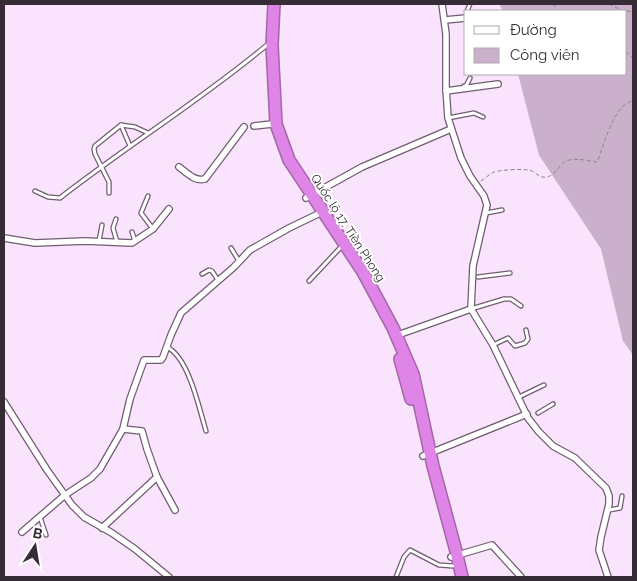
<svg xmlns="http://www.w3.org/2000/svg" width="637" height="581" font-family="Raleway,sans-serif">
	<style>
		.green { fill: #cab0cb }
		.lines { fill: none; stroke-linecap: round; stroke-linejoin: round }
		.lane-casing { stroke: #705d72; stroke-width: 5.5 }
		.street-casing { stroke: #705d72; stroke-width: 8 }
		.highway-casing { stroke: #a466a9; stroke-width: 14 }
		.path { stroke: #908191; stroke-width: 1; stroke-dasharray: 4 2.5; stroke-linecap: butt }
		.lane { stroke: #fff; stroke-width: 3 }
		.street { stroke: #fff; stroke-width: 5.5 }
		.highway { stroke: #df85e7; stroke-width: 11 }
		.labels { text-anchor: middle; stroke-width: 4; stroke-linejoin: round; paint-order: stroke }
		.street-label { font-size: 12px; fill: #352c35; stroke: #fff }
	</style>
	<rect width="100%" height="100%" fill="#fae3fc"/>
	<polygon class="green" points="499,4 633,4 633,355 623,341 601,249 539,155 518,74 626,74 626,11 503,11"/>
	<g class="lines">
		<g class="lane-casing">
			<g id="lane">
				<polyline points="467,11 470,4"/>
				<polyline points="464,86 466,86 470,78"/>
				<polyline points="448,118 474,113 483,117"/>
				<polyline points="121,125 130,146"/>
				<path d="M35 191 48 197 60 198C128 145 201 100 267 45"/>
				<polyline points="109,193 109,182 95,154 94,149 95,146 121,125 135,127 148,133"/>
				<polyline points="148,196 141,213 153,229"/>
				<polyline points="486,213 502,210"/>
				<polyline points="116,219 113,228 117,242"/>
				<polyline points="132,232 135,241"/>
				<polyline points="99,241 102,225"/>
				<polyline points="231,248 239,261"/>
				<polyline points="202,274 209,270 212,271 218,280"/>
				<polyline points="478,277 510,273"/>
				<polyline points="309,281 340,248"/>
				<polyline points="471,309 504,299 511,299 521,306"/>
				<polyline points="493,345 508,338 515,346 525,343 528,339 526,330"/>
				<path d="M167 347C189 358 199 408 206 431"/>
				<polyline points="519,397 544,385"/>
				<polyline points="538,413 553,404"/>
				<polyline points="609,510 620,508 622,496"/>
				<polyline points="40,517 46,535"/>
				<polyline points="396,577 404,557 410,550 439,565 453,566"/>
			</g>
		</g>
		<g class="street-casing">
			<g id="street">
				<polyline points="442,4 446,34 446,88 448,118 461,158 470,176 484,196 487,205 473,266 471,309 493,345 528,418 539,432 553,446 575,458 606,488 609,496 609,504 601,537 599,550 608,577"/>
				<polyline points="445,20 466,18"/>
				<polyline points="446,91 498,84"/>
				<polyline points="254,126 272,124"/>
				<path d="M179 167C187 173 195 182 205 179L244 127"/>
				<polyline points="306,198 362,167 451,129"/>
				<polyline points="4,238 35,243 85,241 132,243 153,229 169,209"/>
				<polyline points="395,336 471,309"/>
				<polyline points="4,402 47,470 72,505 84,517 112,533 135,549 169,577"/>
				<polyline points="123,429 142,431 147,449 157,477"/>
				<polyline points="423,456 527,414"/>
				<polyline points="102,528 157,477 175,510"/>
				<polyline points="22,532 65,495 91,478 100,469 123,429 130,399 144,360 161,360 163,357 171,335 181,313 234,267 250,250 289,228 318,214"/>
				<polyline points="451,557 492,545 521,577"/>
			</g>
		</g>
		<g class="highway-casing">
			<g id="highway">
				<polyline points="274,4 272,45 276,124 289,160 363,272 393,328 413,374 433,466 456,551 462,577"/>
				<polyline points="400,359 411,399"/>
			</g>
		</g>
		<g class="path">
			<polyline points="553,4 559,11"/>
			<polyline points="609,4 621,10 633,12"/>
			<polyline points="626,52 633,58"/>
			<path d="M481 181C485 178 490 174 494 172 500 170 527 168 532 171 537 174 540 178 546 177 556 176 558 165 566 161 575 157 588 161 597 162 604 146 614 103 633 101"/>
		</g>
		<use href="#lane" class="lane"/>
		<use href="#street" class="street"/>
		<use href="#highway" class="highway"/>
	</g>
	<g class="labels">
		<g class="street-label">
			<text transform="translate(348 228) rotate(57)" y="4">Quốc lộ 17, Tiền Phong</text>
		</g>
	</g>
	<rect width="637" height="581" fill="none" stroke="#352c35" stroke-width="10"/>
	<rect x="464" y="10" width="162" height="65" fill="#ffffff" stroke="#aeabae"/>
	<rect x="474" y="26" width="25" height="8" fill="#ffffff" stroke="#aeabae"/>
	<text x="510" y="35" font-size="15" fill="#352c35">Đường</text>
	<rect x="474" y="48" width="25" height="15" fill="#cab0cb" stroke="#aeabae"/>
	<text x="510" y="60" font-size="15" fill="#352c35">Công viên</text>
	<g transform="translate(35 546) rotate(12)" stroke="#ffffff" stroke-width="4" paint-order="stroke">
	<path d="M0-4L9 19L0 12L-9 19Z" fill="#352c35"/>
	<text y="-8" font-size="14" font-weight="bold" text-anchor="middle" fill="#352c35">B</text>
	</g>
</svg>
